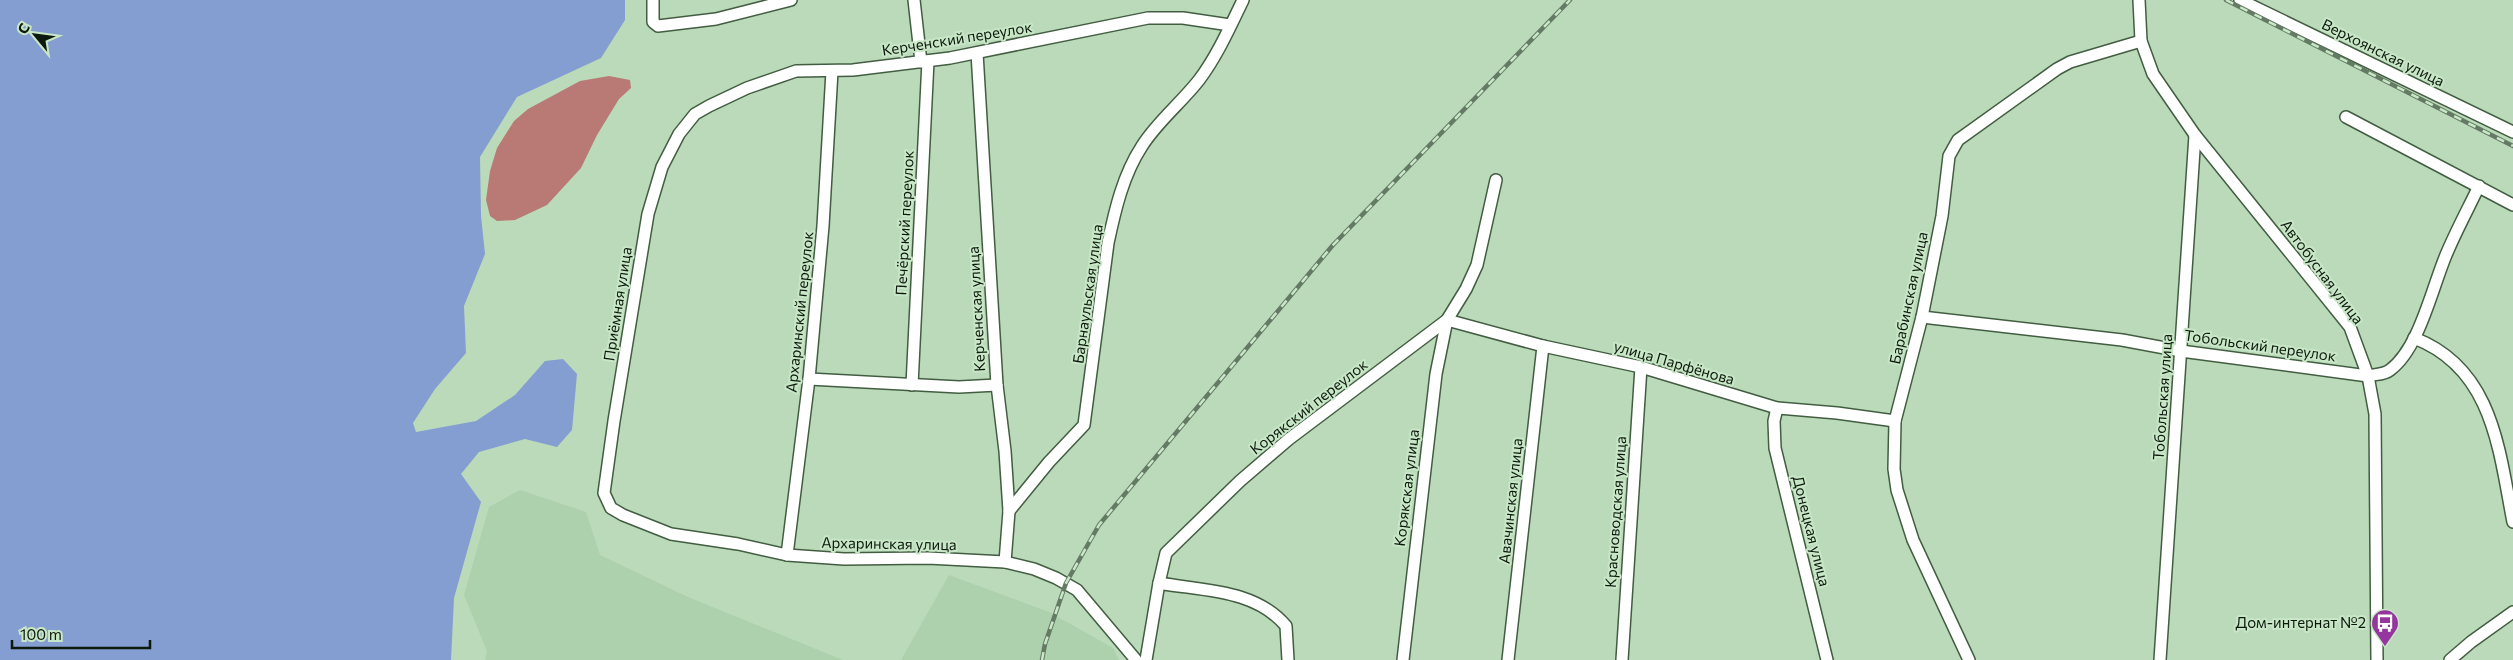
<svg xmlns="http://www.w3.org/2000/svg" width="2513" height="660" font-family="Commissioner,sans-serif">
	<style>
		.built { fill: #add1ac }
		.forest { fill: #b97974 }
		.water { fill: #849ed1 }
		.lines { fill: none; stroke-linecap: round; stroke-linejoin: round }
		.minor-casing { stroke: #425d41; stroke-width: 14 }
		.minor { stroke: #fff; stroke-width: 11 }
		.rail-casing { stroke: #657a65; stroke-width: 4.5 }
		.rail { stroke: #c8e7c6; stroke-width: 2.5; stroke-dasharray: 8; stroke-linecap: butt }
		.labels { text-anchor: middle; stroke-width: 4; stroke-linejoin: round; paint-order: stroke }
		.street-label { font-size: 15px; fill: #0e190e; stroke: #c8e7c6 }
		.poi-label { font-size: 15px; fill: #0e190e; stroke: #c8e7c6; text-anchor: end }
	</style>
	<rect width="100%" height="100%" fill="#bbdaba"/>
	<g class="built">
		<polygon points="520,490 586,512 600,555 688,597 843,660 485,660 487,651 464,595 489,507"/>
		<polygon points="949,575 1049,612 1113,648 1119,660 901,660"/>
	</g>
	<polygon class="forest" points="609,76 630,80 631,88 619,99 597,135 581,168 547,205 515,220 497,221 490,216 486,200 490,171 497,148 514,121 528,109 580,81"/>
	<polygon class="water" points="0,0 625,0 625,20 601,58 517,97 480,157 481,216 485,254 464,306 466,353 435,389 413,423 416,432 476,421 515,395 545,361 563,359 577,374 572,430 557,447 525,439 479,452 461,474 481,502 454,598 451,660 0,660"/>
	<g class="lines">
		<g class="minor-casing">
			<g id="minor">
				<polyline points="653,0 653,22 658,26 716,19 791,0"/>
				<polyline points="914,0 921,62"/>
				<polyline points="2139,0 2141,41 2153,74 2195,135 2350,327 2368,376 2375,414 2377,660"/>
				<polyline points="2240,0 2513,132"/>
				<polyline points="977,53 997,385 1005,451 1009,511 1005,562"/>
				<polyline points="2346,117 2513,205"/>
				<path d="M1922 317 2122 340 2181 351 2368 376C2375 374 2384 375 2390 370 2419 349 2432 288 2446 255 2456 231 2468 209 2479 186"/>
				<path d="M2414 338C2493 368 2499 450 2513 522"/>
				<polyline points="809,379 959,387 997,385"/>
				<polyline points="912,385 928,61"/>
				<polyline points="1777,408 1774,421 1775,448 1827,660"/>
				<path d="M1009 511 1049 462 1084 425 1108 243C1115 210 1123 175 1142 146 1157 122 1181 103 1199 80 1217 56 1230 27 1243 0"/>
				<polyline points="787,555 809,379 823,226 832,71"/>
				<path d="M1159 583C1203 591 1255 589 1286 626L1288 660"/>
				<polyline points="1136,660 1077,590 1056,578 1034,569 1005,562 928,558 844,559 787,555 738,544 671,534 623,515 611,508 604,493 614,421 648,214 662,167 679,134 695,114 709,106 747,88 796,71 853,70 950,58 1148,18 1183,18 1230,25"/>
				<polyline points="1146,660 1159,583 1166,553 1240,481 1289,439 1447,320 1466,289 1477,265 1496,180"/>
				<polyline points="1403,660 1436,374 1447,320 1543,346 1641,367 1777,408 1837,413 1895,421"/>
				<polyline points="1508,660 1543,346"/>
				<polyline points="1622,660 1641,367"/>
				<polyline points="1969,660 1913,540 1897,490 1894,469 1895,421 1922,317 1942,216 1949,156 1958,140 2057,69 2070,62 2141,41"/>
				<polyline points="2160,660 2195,135"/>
				<polyline points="2450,660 2471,642 2513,612"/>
			</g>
		</g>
		<use href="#minor" class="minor"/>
		<g class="rail-casing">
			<g id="rail">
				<polyline points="2226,0 2513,146"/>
				<polyline points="1042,660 1045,644 1066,583 1099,525 1333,245 1570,0"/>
			</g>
		</g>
		<use href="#rail" class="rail"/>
	</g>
	<defs>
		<g id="bus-pin" transform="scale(1.4375)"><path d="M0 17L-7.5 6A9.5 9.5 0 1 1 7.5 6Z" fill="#95369f" stroke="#c8e7c6"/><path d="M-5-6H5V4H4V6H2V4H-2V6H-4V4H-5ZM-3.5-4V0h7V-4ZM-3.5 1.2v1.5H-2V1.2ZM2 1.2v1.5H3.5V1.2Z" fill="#fff"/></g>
	</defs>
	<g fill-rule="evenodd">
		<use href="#bus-pin" x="2385" y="623"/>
	</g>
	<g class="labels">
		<g class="street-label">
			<text transform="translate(957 39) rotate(-9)" y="5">Керченский переулок</text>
			<text transform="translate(2383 53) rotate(26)" y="5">Верхоянская улица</text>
			<text transform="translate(905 223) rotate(-87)" y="5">Печёрский переулок</text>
			<text transform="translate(2322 272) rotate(53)" y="5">Автобусная улица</text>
			<text transform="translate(1088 294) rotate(-82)" y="5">Барнаульская улица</text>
			<text transform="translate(1909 298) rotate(-78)" y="5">Барабинская улица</text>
			<text transform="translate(618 304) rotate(-81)" y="5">Приёмная улица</text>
			<text transform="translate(977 309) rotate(-93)" y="5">Керченская улица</text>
			<text transform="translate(800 312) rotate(-84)" y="5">Архаринский переулок</text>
			<text transform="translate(2260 346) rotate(8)" y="5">Тобольский переулок</text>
			<text transform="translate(1674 363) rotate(16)" y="5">улица Парфёнова</text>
			<text transform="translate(2163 397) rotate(-86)" y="5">Тобольская улица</text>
			<text transform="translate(1309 407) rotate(-38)" y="5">Корякский переулок</text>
			<text transform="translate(1407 488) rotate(-83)" y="5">Корякская улица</text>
			<text transform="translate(1511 501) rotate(-84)" y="5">Авачинская улица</text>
			<text transform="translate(1616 512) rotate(-86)" y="5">Красноводская улица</text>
			<text transform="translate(1811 531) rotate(76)" y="5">Донецкая улица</text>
			<text transform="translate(889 544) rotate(1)" y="5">Архаринская улица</text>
		</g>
		<g class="poi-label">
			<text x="2366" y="628">Дом-интернат №2</text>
		</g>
	</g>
	<g transform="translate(35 35) rotate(299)" stroke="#c8e7c6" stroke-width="4" paint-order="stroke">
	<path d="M0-4L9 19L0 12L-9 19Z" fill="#0e190e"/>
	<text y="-8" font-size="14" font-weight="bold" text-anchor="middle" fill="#0e190e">С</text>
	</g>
	<path d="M12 640v8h138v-8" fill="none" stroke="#0e190e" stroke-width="2.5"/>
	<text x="20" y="640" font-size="15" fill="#0e190e" stroke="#c8e7c6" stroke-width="4" paint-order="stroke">100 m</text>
</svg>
